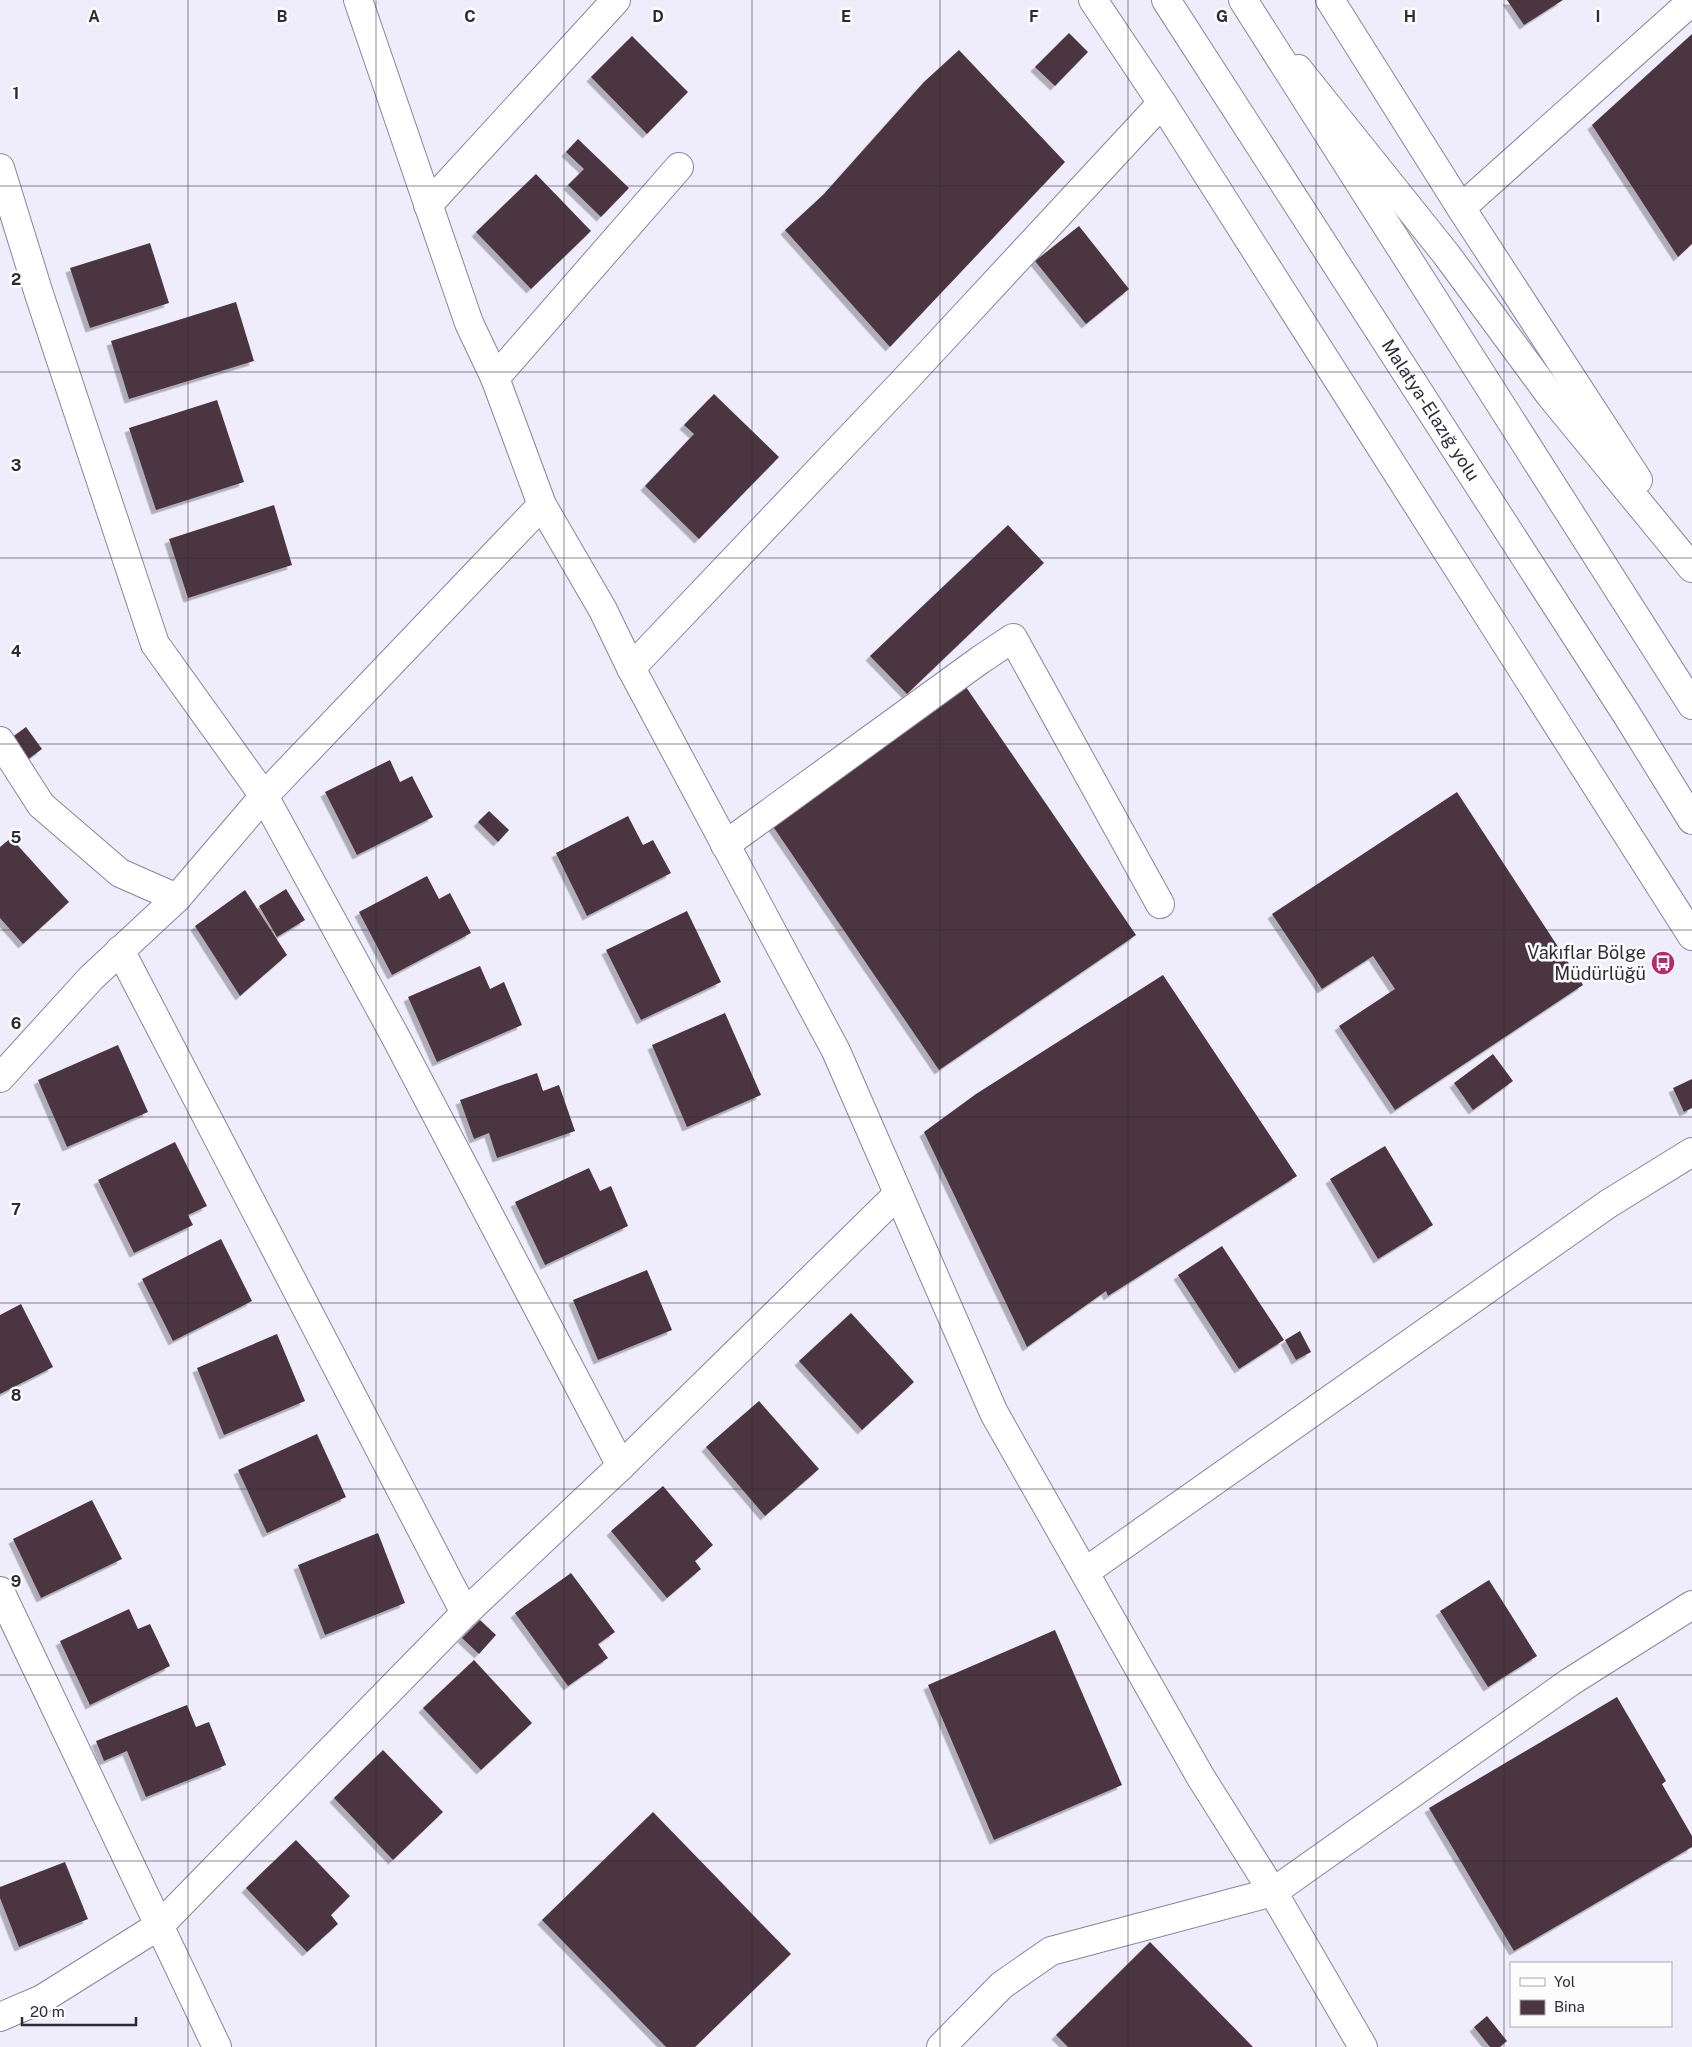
<svg xmlns="http://www.w3.org/2000/svg" width="1692" height="2047" font-family="'Public Sans',sans-serif">
	<style>
		.building { fill: #4c3640; filter: url(#shadow) }
		.lines { fill: none; stroke-linecap: round; stroke-linejoin: round }
		.street-casing { stroke: #89859c; stroke-width: 30 }
		.secondary-casing { stroke: #89859c; stroke-width: 30 }
		.highway-casing { stroke: #89859c; stroke-width: 30 }
		.street { stroke: #fff; stroke-width: 28 }
		.secondary { stroke: #fff; stroke-width: 28 }
		.highway { stroke: #fff; stroke-width: 28 }
		.grid { fill: none; stroke: #2d2b35; stroke-width: 1; stroke-opacity: 0.55 }
		.labels { text-anchor: middle; stroke-width: 5; stroke-linejoin: round; paint-order: stroke }
		.street-label { font-size: 18px; fill: #2d2b35; stroke: #fcfcfc }
		.poi-label { font-size: 18px; fill: #2d2b35; stroke: #fcfcfc; text-anchor: end }
		.grid-label { font-size: 16px; text-anchor: middle; font-weight: bold; fill: #2d2b35; stroke: #fcfcfc; stroke-width: 5; stroke-linejoin: round; paint-order: stroke }
	</style>
	<defs>
		<filter id="shadow"><feDropShadow dx="-4.5" dy="4.5" stdDeviation="0" flood-color="#0004"/></filter>
	</defs>
	<rect width="100%" height="100%" fill="#efecfc"/>
	<g class="building">
		<polygon points="1507,0 1563,0 1524,25"/>
		<polygon points="1069,33 1088,52 1055,86 1035,67"/>
		<polygon points="1692,34 1692,244 1678,257 1592,125"/>
		<polygon points="632,36 688,92 647,134 591,77"/>
		<polygon points="959,50 1065,162 890,347 785,230 824,194 924,82"/>
		<polygon points="578,139 629,188 601,217 568,185 584,169 566,152"/>
		<polygon points="536,174 591,231 531,289 476,232"/>
		<polygon points="1079,226 1129,289 1086,324 1035,261"/>
		<polygon points="150,243 169,303 90,328 70,268"/>
		<polygon points="236,302 254,361 129,399 111,341"/>
		<polygon points="714,394 779,457 699,539 645,486 694,434 684,425"/>
		<polygon points="217,400 244,482 156,510 129,428"/>
		<polygon points="274,505 292,565 188,598 169,539"/>
		<polygon points="1008,525 1044,563 907,694 870,656"/>
		<polygon points="966,687 1136,935 939,1070 770,822"/>
		<polygon points="26,727 42,749 27,760 11,738"/>
		<polygon points="390,760 400,782 412,776 433,817 357,855 325,792"/>
		<polygon points="1457,792 1583,985 1395,1110 1339,1026 1395,989 1373,956 1322,989 1272,914"/>
		<polygon points="489,811 509,830 498,842 478,822"/>
		<polygon points="628,816 643,845 653,840 671,873 587,916 556,853"/>
		<polygon points="11,838 69,902 23,944 0,918 0,847"/>
		<polygon points="427,876 439,899 450,893 471,933 392,975 359,912"/>
		<polygon points="286,889 305,920 277,937 259,906"/>
		<polygon points="245,890 287,955 240,996 195,926"/>
		<polygon points="687,911 721,982 641,1020 606,950"/>
		<polygon points="480,966 490,989 504,982 522,1025 437,1062 408,997"/>
		<polygon points="1163,975 1297,1176 1108,1296 1106,1291 1027,1347 924,1132 976,1094"/>
		<polygon points="725,1013 761,1095 687,1127 652,1045"/>
		<polygon points="118,1045 148,1112 67,1147 38,1080"/>
		<polygon points="1493,1054 1513,1081 1473,1110 1454,1083"/>
		<polygon points="537,1073 543,1091 559,1085 575,1131 497,1158 489,1133 474,1139 460,1100"/>
		<polygon points="1692,1079 1692,1108 1684,1112 1673,1088"/>
		<polygon points="175,1142 207,1206 188,1215 193,1225 134,1253 98,1180"/>
		<polygon points="1385,1146 1433,1225 1378,1259 1330,1179"/>
		<polygon points="589,1168 600,1191 611,1186 628,1226 545,1265 515,1202"/>
		<polygon points="221,1239 252,1301 173,1341 142,1279"/>
		<polygon points="1222,1246 1284,1340 1239,1369 1178,1275"/>
		<polygon points="647,1270 672,1330 598,1360 573,1300"/>
		<polygon points="21,1304 53,1367 0,1394 0,1315"/>
		<polygon points="851,1313 914,1382 862,1430 799,1361"/>
		<polygon points="1300,1331 1311,1352 1296,1360 1285,1340"/>
		<polygon points="277,1334 305,1401 224,1435 197,1368"/>
		<polygon points="759,1401 819,1469 765,1516 706,1447"/>
		<polygon points="317,1434 346,1497 267,1533 238,1470"/>
		<polygon points="663,1486 713,1545 695,1561 701,1569 667,1598 611,1531"/>
		<polygon points="92,1500 122,1559 41,1598 13,1539"/>
		<polygon points="378,1533 405,1603 325,1635 298,1565"/>
		<polygon points="571,1573 615,1632 598,1644 608,1658 568,1686 515,1613"/>
		<polygon points="1489,1580 1537,1656 1488,1687 1440,1611"/>
		<polygon points="129,1609 138,1629 150,1624 170,1666 90,1705 60,1641"/>
		<polygon points="480,1620 496,1635 479,1654 462,1638"/>
		<polygon points="1055,1630 1122,1785 994,1840 928,1685"/>
		<polygon points="474,1660 532,1723 481,1770 423,1708"/>
		<polygon points="1617,1697 1666,1781 1662,1784 1692,1836 1692,1847 1514,1951 1429,1808"/>
		<polygon points="187,1705 196,1727 209,1722 226,1765 146,1797 127,1751 104,1761 96,1741"/>
		<polygon points="383,1750 443,1812 393,1860 334,1798"/>
		<polygon points="653,1812 791,1954 695,2047 666,2047 542,1920"/>
		<polygon points="296,1840 350,1896 331,1915 338,1924 307,1952 246,1888"/>
		<polygon points="65,1862 88,1919 19,1947 0,1898 0,1887"/>
		<polygon points="1150,1942 1253,2047 1068,2047 1056,2035"/>
		<polygon points="1487,2016 1507,2041 1500,2047 1490,2047 1474,2027"/>
	</g>
	<g class="lines">
		<g class="street-casing">
			<g id="street">
				<polyline points="358,0 469,323 495,378 542,505 603,610 631,668 836,1051 994,1413 1200,1776 1273,1892 1363,2047"/>
				<polyline points="0,168 39,294 155,644 264,796 394,1034 621,1466"/>
				<polyline points="428,205 616,0"/>
				<polyline points="1461,208 1692,1"/>
				<polyline points="495,378 679,167"/>
				<polyline points="631,668 903,382 1162,103"/>
				<polyline points="0,741 41,805 120,873 177,898"/>
				<polyline points="725,845 980,660 1013,638 1160,904"/>
				<polyline points="120,950 465,1613"/>
				<polyline points="0,1078 91,978 177,898 264,796 542,505"/>
				<polyline points="1085,1572 1608,1204 1692,1152"/>
				<polyline points="0,2017 42,1999 160,1925 465,1613 621,1466 898,1194"/>
				<polyline points="941,2047 1002,1985 1051,1951 1273,1892 1570,1682 1692,1605"/>
			</g>
		</g>
		<g class="secondary-casing">
			<g id="secondary">
				<polyline points="1093,0 1162,103 1692,936"/>
				<polyline points="1330,0 1461,208 1638,480"/>
				<polyline points="1298,69 1446,254 1550,395 1692,568"/>
				<polyline points="0,1591 217,2047"/>
			</g>
		</g>
		<g class="highway-casing">
			<g id="highway">
				<path id="s1" d="M1166 0 1627 715 1692 820"/>
				<polyline points="1243,0 1692,705"/>
			</g>
		</g>
		<use href="#street" class="street"/>
		<use href="#secondary" class="secondary"/>
		<use href="#highway" class="highway"/>
	</g>
	<path class="grid" d="M188 0V2047M376 0V2047M564 0V2047M752 0V2047M940 0V2047M1128 0V2047M1316 0V2047M1504 0V2047M0 186H1692M0 372H1692M0 558H1692M0 744H1692M0 930H1692M0 1117H1692M0 1303H1692M0 1489H1692M0 1675H1692M0 1861H1692"/>
	<defs>
		<g id="bus-disc" transform="scale(1.25)"><circle r="9.5" fill="#b12c72" stroke="#fcfcfc"/><path d="M-5-6H5V4H4V6H2V4H-2V6H-4V4H-5ZM-3.5-4V0h7V-4ZM-3.5 1.2v1.5H-2V1.2ZM2 1.2v1.5H3.5V1.2Z" fill="#fff"/></g>
	</defs>
	<g fill-rule="evenodd">
		<use href="#bus-disc" x="1663" y="963"/>
	</g>
	<g class="labels">
		<g class="street-label">
			<text dy="6" stroke="none"><textPath href="#s1" startOffset="488">Malatya-Elazığ yolu</textPath></text>
		</g>
		<g class="poi-label">
			<text x="1646" y="959">Vakıflar Bölge<tspan x="1646" dy="21">Müdürlüğü</tspan></text>
		</g>
	</g>
	<g class="grid-label">
		<text x="94" y="22">A</text>
		<text x="282" y="22">B</text>
		<text x="470" y="22">C</text>
		<text x="658" y="22">D</text>
		<text x="846" y="22">E</text>
		<text x="1034" y="22">F</text>
		<text x="1222" y="22">G</text>
		<text x="1410" y="22">H</text>
		<text x="1598" y="22">I</text>
		<text x="16" y="99">1</text>
		<text x="16" y="285">2</text>
		<text x="16" y="471">3</text>
		<text x="16" y="657">4</text>
		<text x="16" y="843">5</text>
		<text x="16" y="1029">6</text>
		<text x="16" y="1215">7</text>
		<text x="16" y="1401">8</text>
		<text x="16" y="1587">9</text>
	</g>
	<rect x="1510" y="1962" width="162" height="65" fill="#fcfcfc" stroke="#a9a8ac"/>
	<rect x="1520" y="1978" width="25" height="8" fill="#ffffff" stroke="#a9a8ac"/>
	<text x="1554" y="1987" font-size="15" fill="#2d2b35">Yol</text>
	<rect x="1520" y="2000" width="25" height="15" fill="#4c3640" stroke="#a9a8ac"/>
	<text x="1554" y="2012" font-size="15" fill="#2d2b35">Bina</text>
	<path d="M22 2017v8h114v-8" fill="none" stroke="#2d2b35" stroke-width="2.5"/>
	<text x="30" y="2017" font-size="15" fill="#2d2b35" stroke="#fcfcfc" stroke-width="4" paint-order="stroke">20 m</text>
</svg>
